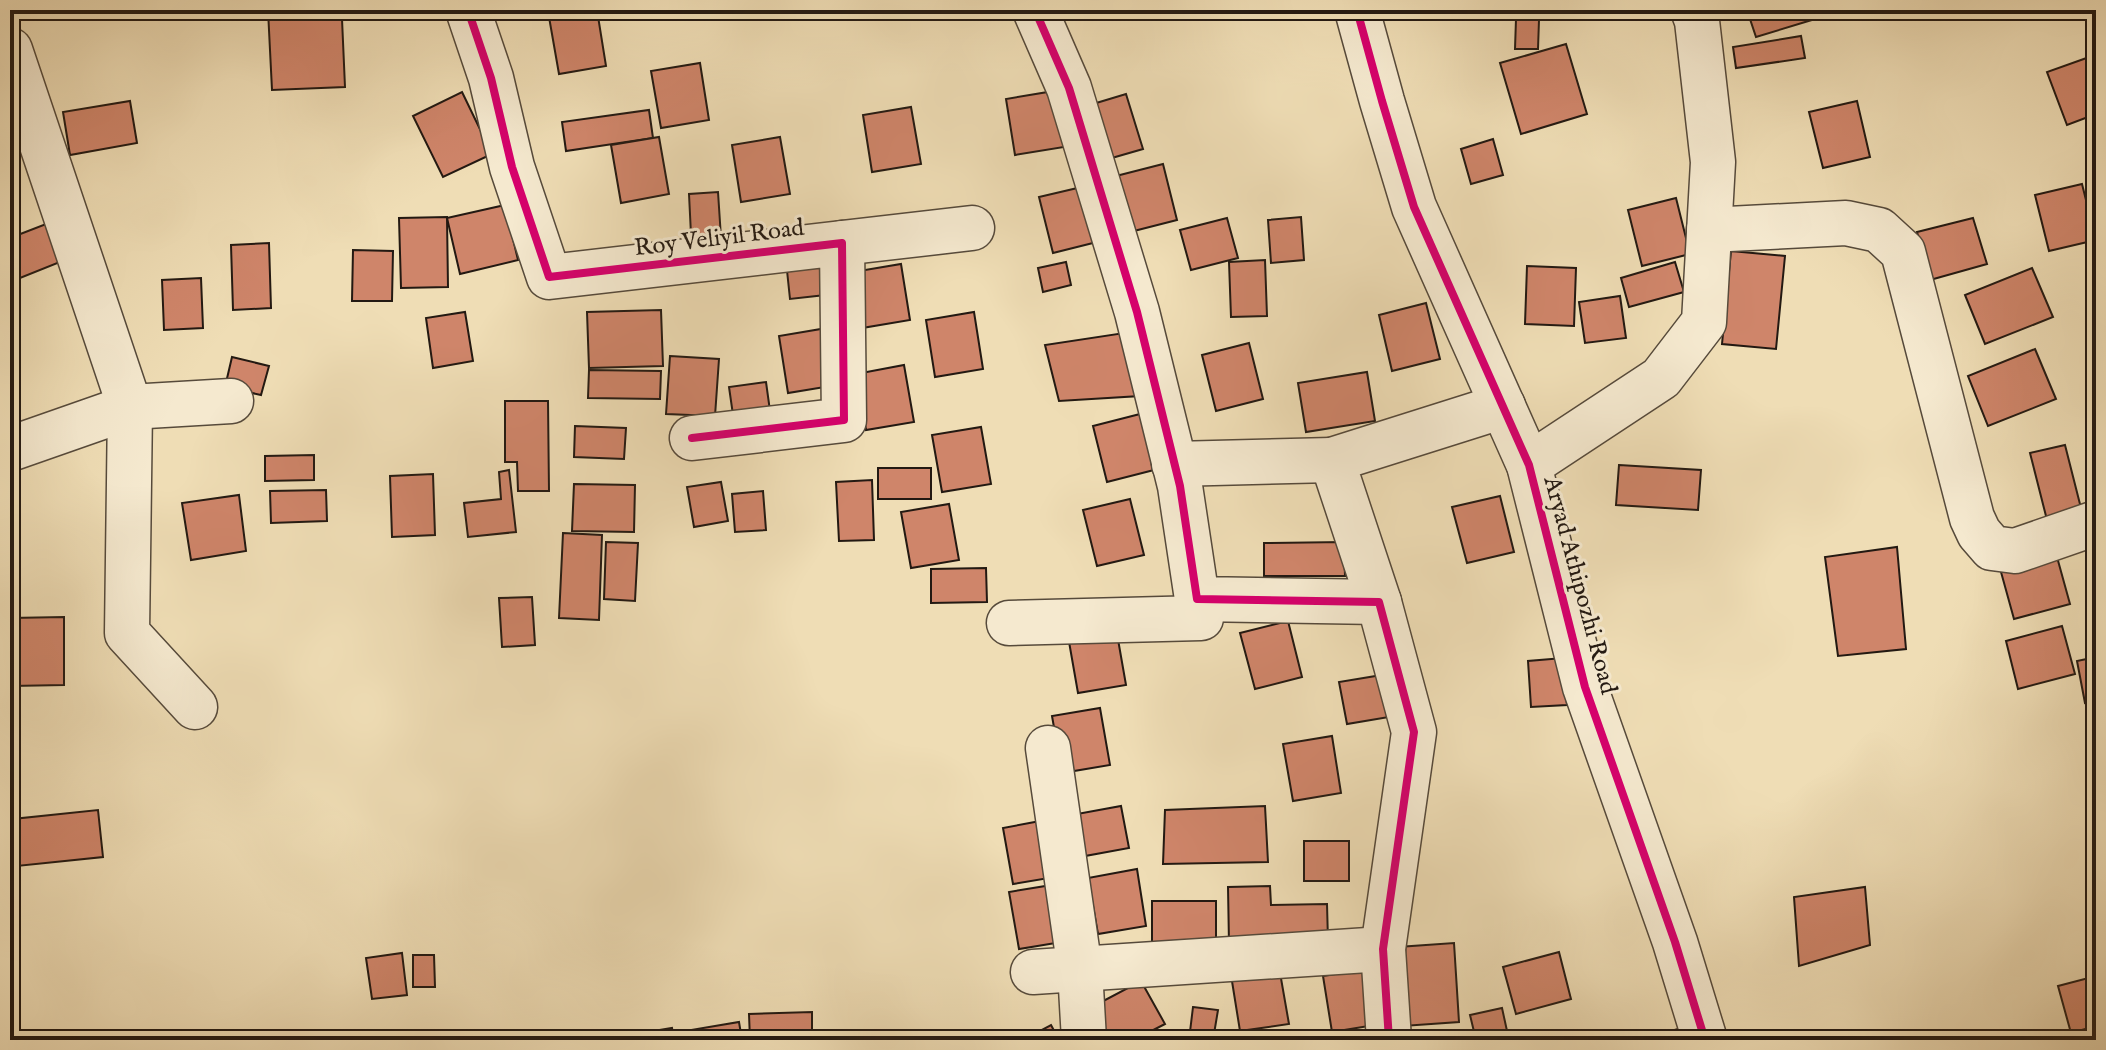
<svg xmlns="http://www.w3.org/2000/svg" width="2106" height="1050" font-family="'IM FELL English',serif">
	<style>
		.building { fill: #cf856a; stroke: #231912; stroke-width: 2 }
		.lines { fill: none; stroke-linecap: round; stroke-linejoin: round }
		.minor-casing { stroke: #564a3b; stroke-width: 47 }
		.minor { stroke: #f5e9cf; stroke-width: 44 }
		.cycleway-casing { stroke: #f5e9cf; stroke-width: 13 }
		.cycleway { stroke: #d6006c; stroke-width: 8 }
		.labels { text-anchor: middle; stroke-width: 6; stroke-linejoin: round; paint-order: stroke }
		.street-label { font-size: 24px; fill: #231912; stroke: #f5e9cf }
	</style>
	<rect width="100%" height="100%" fill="#efddb5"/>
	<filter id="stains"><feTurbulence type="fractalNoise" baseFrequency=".0025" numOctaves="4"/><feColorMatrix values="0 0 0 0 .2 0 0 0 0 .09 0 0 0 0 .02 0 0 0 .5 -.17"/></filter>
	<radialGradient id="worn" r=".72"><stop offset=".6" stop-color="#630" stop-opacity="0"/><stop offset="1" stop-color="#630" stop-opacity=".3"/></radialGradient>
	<g class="building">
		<polygon points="268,10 307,10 307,20 342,19 345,87 272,90"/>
		<polygon points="589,10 597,10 606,66 559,74 549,17"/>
		<polygon points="1747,10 1812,10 1815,19 1756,37"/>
		<polygon points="1516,19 1539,20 1538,49 1515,49"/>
		<polygon points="1801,36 1805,58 1736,68 1733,47"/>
		<polygon points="1566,44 1587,114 1521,134 1500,63"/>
		<polygon points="2095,55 2096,114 2067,125 2047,72"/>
		<polygon points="700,63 709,120 661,128 651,71"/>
		<polygon points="1054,91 1064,147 1015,155 1006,99"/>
		<polygon points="462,92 492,154 443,177 413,116"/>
		<polygon points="1126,94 1143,149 1098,162 1083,107"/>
		<polygon points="130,101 137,143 70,155 63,112"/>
		<polygon points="1857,101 1870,157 1823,168 1809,112"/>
		<polygon points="911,107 921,164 872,172 863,115"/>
		<polygon points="649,110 653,138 566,151 562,122"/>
		<polygon points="659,137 669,194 621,203 611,145"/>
		<polygon points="780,137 790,194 741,202 732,145"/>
		<polygon points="1493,139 1503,175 1471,184 1461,149"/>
		<polygon points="1163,164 1177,220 1130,232 1116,176"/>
		<polygon points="2082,184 2096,240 2049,251 2035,195"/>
		<polygon points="1086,186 1101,241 1053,253 1039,197"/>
		<polygon points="718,192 722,253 692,255 689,194"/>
		<polygon points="1676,198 1690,254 1642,266 1628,210"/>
		<polygon points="505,205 518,260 460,274 447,218"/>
		<polygon points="447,217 448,287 401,288 399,218"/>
		<polygon points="1301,217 1304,260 1271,263 1268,220"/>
		<polygon points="1227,218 1238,258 1191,270 1180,230"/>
		<polygon points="1973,218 1987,264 1930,280 1917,232"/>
		<polygon points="46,224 60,262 10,282 10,238"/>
		<polygon points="269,243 271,308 233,310 231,245"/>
		<polygon points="353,250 393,251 392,301 352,301"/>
		<polygon points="1731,251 1785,256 1776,349 1722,344"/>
		<polygon points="829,257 834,294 790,299 786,261"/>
		<polygon points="1265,260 1267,316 1231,317 1229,262"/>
		<polygon points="1066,262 1071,285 1043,292 1038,268"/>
		<polygon points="1675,262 1684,292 1629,307 1621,278"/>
		<polygon points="901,264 910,320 862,328 853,272"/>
		<polygon points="1527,266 1576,268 1574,326 1525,324"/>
		<polygon points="2032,268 2053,317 1985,344 1965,295"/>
		<polygon points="201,278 203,328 164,330 162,280"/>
		<polygon points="1620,296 1626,338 1585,343 1579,302"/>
		<polygon points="1426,303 1440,359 1392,371 1379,315"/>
		<polygon points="661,310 663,366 589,368 587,312"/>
		<polygon points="465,312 473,361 433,368 426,318"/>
		<polygon points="974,312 983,369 935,377 926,320"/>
		<polygon points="827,328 837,385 788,393 779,336"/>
		<polygon points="1124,333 1140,396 1059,401 1045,345"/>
		<polygon points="1249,343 1263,399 1216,411 1202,355"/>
		<polygon points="2035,349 2056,399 1988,426 1968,376"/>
		<polygon points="670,356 719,359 715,416 666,414"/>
		<polygon points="232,357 269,366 261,395 225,387"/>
		<polygon points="904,365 914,422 866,430 856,374"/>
		<polygon points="589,370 661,371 660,399 588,398"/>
		<polygon points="1367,372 1375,421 1306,432 1298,383"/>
		<polygon points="766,382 771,418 734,422 729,387"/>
		<polygon points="505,401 548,401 549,491 518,491 517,462 505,462"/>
		<polygon points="1140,414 1154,470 1107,482 1093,426"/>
		<polygon points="575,426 626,428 624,459 574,457"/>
		<polygon points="981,427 991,484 942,492 932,435"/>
		<polygon points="2065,445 2082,512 2047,520 2030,453"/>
		<polygon points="314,455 314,480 265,481 265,456"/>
		<polygon points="1619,465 1701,470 1698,510 1616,505"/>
		<rect x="878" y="468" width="53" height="31"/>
		<polygon points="509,470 516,532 468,537 464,503 501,499 499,472"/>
		<polygon points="433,474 435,535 392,537 390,476"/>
		<polygon points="872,480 874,540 839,541 836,482"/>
		<polygon points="721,482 728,521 694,527 687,487"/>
		<polygon points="574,484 635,485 634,532 572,531"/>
		<polygon points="326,490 327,521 271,523 270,491"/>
		<polygon points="763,491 766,530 735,532 732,494"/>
		<polygon points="239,495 246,551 191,560 182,503"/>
		<polygon points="1500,496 1514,552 1467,563 1452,507"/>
		<polygon points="1130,499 1144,555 1097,566 1083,510"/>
		<polygon points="949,504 959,560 911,568 901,512"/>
		<polygon points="563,533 602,535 599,620 559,618"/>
		<polygon points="606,542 638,543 635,601 604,599"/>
		<polygon points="1344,542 1345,576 1264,576 1264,543"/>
		<polygon points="1897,547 1906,649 1838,656 1825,557"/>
		<polygon points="2057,557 2070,604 2014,619 2001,572"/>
		<polygon points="986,568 987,602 931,603 931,569"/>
		<polygon points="532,597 535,645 502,647 499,598"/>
		<polygon points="64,617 64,685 11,686 10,618"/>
		<polygon points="1288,621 1302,677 1255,689 1240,633"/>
		<polygon points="2062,626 2075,674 2018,689 2006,641"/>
		<polygon points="1116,628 1126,685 1078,693 1068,636"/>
		<polygon points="2096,657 2096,701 2085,703 2077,661"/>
		<polygon points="1563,658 1567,705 1531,707 1528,661"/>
		<polygon points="1388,674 1395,716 1347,724 1339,682"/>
		<polygon points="1100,708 1110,765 1062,773 1052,716"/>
		<polygon points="2089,732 2096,732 2096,782 2092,782"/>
		<polygon points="1332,736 1341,793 1293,801 1283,744"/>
		<polygon points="1121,806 1129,848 1085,856 1077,814"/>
		<polygon points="1265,806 1268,862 1163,864 1165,810"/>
		<polygon points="98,810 103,857 17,866 13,819"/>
		<polygon points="1051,819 1061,876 1013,884 1003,828"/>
		<rect x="1304" y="841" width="45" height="40"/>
		<polygon points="1137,869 1146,926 1098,934 1088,878"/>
		<polygon points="1058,884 1068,941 1019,949 1009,892"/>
		<polygon points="1270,886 1271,905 1327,904 1328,941 1229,944 1228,887"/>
		<polygon points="1865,887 1870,945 1799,966 1794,897"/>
		<rect x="1152" y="901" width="64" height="45"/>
		<polygon points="1454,943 1459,1022 1403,1026 1398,947"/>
		<polygon points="1559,952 1571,999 1516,1014 1503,967"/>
		<polygon points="402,953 407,995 372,999 366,958"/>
		<polygon points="413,955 434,955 435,987 413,987"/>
		<polygon points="1279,967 1289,1024 1240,1031 1231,975"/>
		<polygon points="1371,968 1381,1024 1332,1032 1323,976"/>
		<polygon points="2096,976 2096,1026 2071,1033 2058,986"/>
		<polygon points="1141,981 1165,1024 1134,1040 1108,1040 1090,1008"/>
		<polygon points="1193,1007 1218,1010 1213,1040 1189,1040"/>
		<polygon points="1502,1008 1509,1040 1476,1040 1470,1015"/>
		<polygon points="812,1012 812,1040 750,1040 749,1014"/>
		<polygon points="739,1022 742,1040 693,1040 691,1030"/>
		<polygon points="1051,1025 1059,1040 1023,1040"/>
		<polygon points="1689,1026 1693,1040 1638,1040"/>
		<polygon points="672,1028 674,1040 624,1040 623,1036"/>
		<polygon points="1465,1035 1465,1040 1403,1040 1403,1039"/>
	</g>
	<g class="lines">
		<g class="minor-casing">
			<g id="minor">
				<polyline points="468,10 491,78 512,167 549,277 842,243 844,420 692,438"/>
				<polyline points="1035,10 1069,88 1137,312 1180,486 1197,599 1379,602 1414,732 1383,949 1389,1040"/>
				<polyline points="1357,10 1382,101 1414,207 1529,465 1585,687 1675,942 1705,1040"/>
				<polyline points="10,50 130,407 127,633 195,707"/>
				<polyline points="1709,230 1846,223 1879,230 1903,252 1972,518 1979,533 1992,548 2015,551 2096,523"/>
				<polyline points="842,243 972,228"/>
				<polyline points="10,449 130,407 231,401"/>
				<polyline points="1174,464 1332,460"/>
				<polyline points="1529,465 1661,378 1704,322 1713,162 1697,21 1693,10"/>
				<polyline points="1379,602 1332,460 1503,406"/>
				<polyline points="1009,623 1201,618 1197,599"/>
				<polyline points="1048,748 1080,970 1084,1040"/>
				<polyline points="1033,972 1383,949"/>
			</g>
		</g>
		<use href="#minor" class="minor"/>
		<g class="cycleway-casing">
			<g id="cycleway">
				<polyline points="468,10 491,78 512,167 549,277 842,243 844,420 692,438"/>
				<polyline points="1035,10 1069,88 1137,312 1180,486 1197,599 1379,602 1414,732 1383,949 1389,1040"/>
				<polyline points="1357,10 1382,101 1414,207 1529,465 1585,687 1675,942 1705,1040"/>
			</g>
		</g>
		<use href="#cycleway" class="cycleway"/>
	</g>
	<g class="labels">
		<g class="street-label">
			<text transform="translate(719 237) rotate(-7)" y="8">Roy Veliyil Road</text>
			<text transform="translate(1581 585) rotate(75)" y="8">Aryad Athipozhi Road</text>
		</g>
	</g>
	<rect width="2106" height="1050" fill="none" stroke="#efddb5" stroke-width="40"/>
	<rect x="12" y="12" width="2082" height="1026" fill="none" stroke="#231912" stroke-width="4"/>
	<rect x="20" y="20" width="2066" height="1010" fill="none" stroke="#231912" stroke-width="2"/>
	<rect width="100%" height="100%" filter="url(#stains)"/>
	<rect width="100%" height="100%" fill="url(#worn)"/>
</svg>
